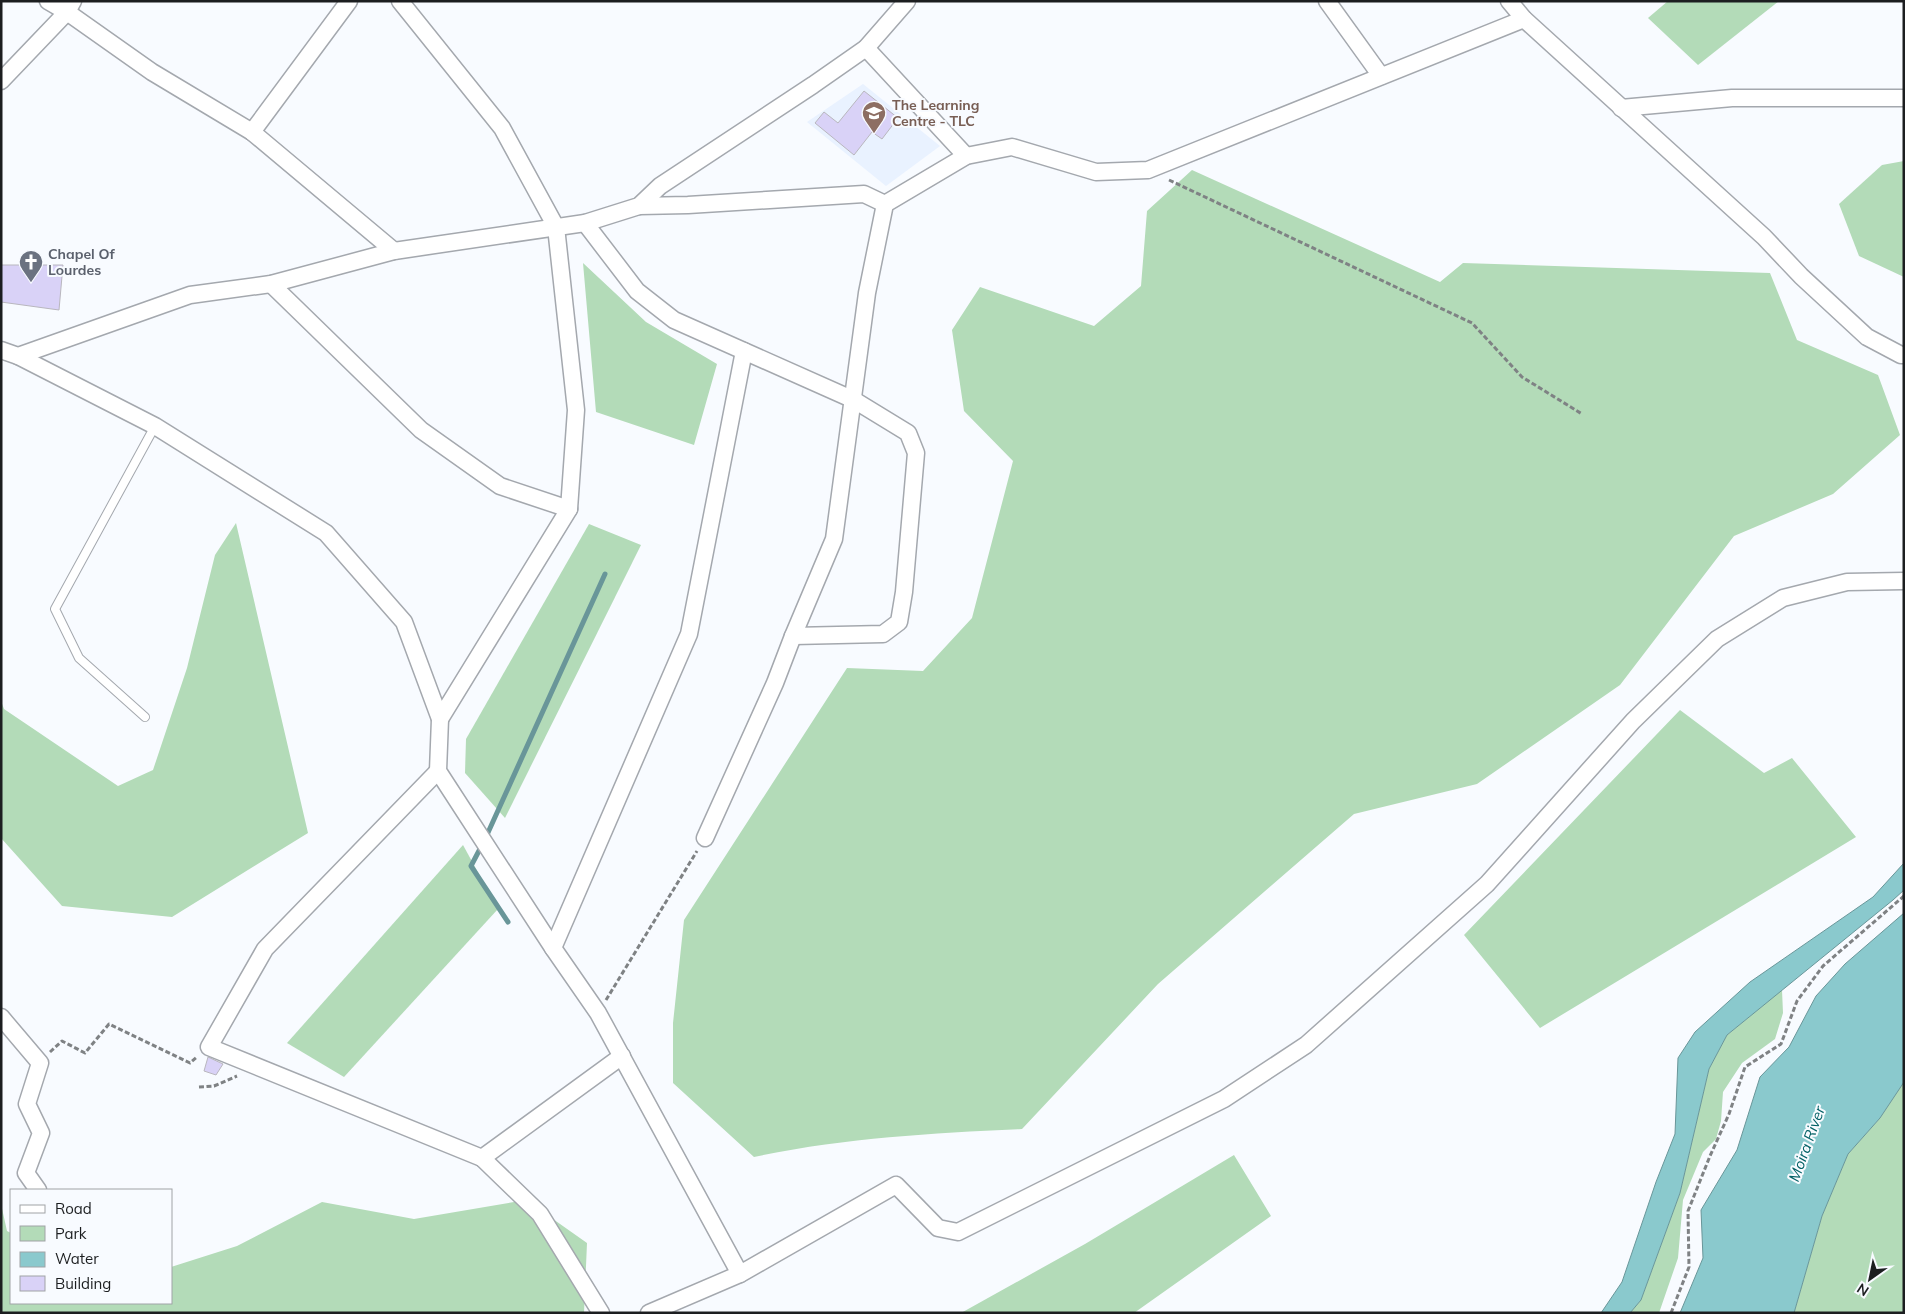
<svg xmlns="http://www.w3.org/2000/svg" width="1905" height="1314" font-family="Mulish,sans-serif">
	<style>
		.built { fill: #e9f2ff }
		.green { fill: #b3dbb8 }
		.water { fill: #8ac9cd; stroke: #699699 }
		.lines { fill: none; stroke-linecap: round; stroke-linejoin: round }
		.stream { stroke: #699699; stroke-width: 5 }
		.building { fill: #d9d2f7; stroke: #b9b7be }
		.lane-casing { stroke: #a4a8ae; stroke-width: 10 }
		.street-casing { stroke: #a4a8ae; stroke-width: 19 }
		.path { stroke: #7f8284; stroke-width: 3; stroke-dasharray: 5 2.5; stroke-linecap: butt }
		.lane { stroke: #fff; stroke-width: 8 }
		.street { stroke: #fff; stroke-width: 16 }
		.labels { text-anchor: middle; stroke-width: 4; stroke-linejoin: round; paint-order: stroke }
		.education-label { font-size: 14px; font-weight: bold; fill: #785e54; stroke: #f8fbff; text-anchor: start }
		.worship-label { font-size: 14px; font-weight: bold; fill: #5b616d; stroke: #f8fbff; text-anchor: start }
		.water-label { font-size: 15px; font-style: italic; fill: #036166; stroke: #f8fbff }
	</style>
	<rect width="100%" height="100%" fill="#f8fbff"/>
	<polygon class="built" points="863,84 940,146 886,186 807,122"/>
	<g class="green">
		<polygon points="1668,1 1779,1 1698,65 1648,18"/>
		<polygon points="1904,161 1904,277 1859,256 1839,204 1882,165"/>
		<path d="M1192 170 1440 282 1463 263 1770 273 1797 340 1878 375 1900 435 1833 494 1734 536 1620 685 1477 784 1354 814 1158 984 1022 1129C932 1133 842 1138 754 1157L673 1083V1023L684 920 847 668 923 671 972 618 1013 461 964 411 952 330 980 287 1094 326 1141 286 1147 211Z"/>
		<polygon points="583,263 646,322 717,364 694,445 596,412"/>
		<polygon points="236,523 308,833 172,917 62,906 1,838 1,701 4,709 118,786 153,770 187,668 215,555"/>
		<polygon points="589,524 641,545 505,818 465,773 466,739"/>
		<polygon points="1680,710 1764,773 1792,758 1856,837 1540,1028 1464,935"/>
		<polygon points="463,845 498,909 344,1077 287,1043"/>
		<polygon points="1782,990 1783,1013 1775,1039 1742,1063 1723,1092 1721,1121 1716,1139 1703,1152 1683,1200 1678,1258 1659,1313 1630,1313 1641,1300 1680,1193 1709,1069 1727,1035"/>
		<polygon points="1904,1082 1904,1313 1794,1313 1822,1216 1848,1154 1880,1118"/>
		<polygon points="1234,1155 1271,1216 1134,1313 961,1313 1085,1244"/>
		<polygon points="526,1200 587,1243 584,1313 1,1313 1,1204 7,1231 11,1233 11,1303 171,1303 171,1267 237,1246 322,1202 414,1219"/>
	</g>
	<g class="water">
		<polygon points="1904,863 1904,890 1893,900 1727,1035 1709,1069 1680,1193 1641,1300 1630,1313 1601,1313 1622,1282 1656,1182 1675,1134 1678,1058 1695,1032 1750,982 1873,897"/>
		<polygon points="1904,913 1904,1082 1880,1118 1848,1154 1822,1216 1794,1313 1680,1313 1703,1258 1701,1210 1737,1150 1760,1077 1789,1047 1816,996 1845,964"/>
	</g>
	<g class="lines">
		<g class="stream">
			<polyline points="486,837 605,574"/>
			<polyline points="482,845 471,866 508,922"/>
		</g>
	</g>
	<g class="building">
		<polygon points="864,91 898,118 882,139 872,132 854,155 815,123 824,112 838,123"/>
		<polygon points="1,265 63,265 59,310 1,302"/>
		<polygon points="208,1057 223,1064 216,1075 204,1071"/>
	</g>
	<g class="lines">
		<g class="lane-casing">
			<polyline id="lane" points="145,717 79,658 55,609 155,426"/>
		</g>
		<g class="street-casing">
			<g id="street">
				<polyline points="48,1 67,12 152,72 252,132 394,251"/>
				<polyline points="400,1 502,128 556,227 576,410 569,509 440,719"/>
				<polyline points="1327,1 1381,76"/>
				<polyline points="1509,1 1524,19 1764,237 1801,276 1867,337 1901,355 1904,355"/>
				<polyline points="866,48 966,156"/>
				<polyline points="1,81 67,12 73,1"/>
				<polyline points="1621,108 1732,98 1904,98"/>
				<polyline points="252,132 349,1"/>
				<polyline points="639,206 688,205 864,194 885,204"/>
				<polyline points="585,223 637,291 674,320 854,400 908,433 916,453 904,592 899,622 883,634 793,636"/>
				<polyline points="271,284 421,430 500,486 569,509"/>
				<polyline points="1,350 18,356 190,295 271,284 394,251 585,223 639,206 660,186 813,85 866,48 907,1"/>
				<polyline points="18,356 155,426 326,533 404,622 440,719 438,771 553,948 598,1013 740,1274"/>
				<polyline points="438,771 265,949 209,1047 482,1158 622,1056"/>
				<polyline points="705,838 775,683 793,636 834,539 867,293 885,204 966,156 1012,147 1096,172 1148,170 1524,19"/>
				<polyline points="553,948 689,634 744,351"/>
				<polyline points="1,1017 40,1063 27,1104 41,1133 26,1173 38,1190"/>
				<polyline points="482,1158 540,1214 601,1313"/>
				<polyline points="649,1313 740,1274 896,1185 938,1228 958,1232 1224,1099 1306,1045 1487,884 1633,721 1717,639 1783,598 1847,582 1904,581"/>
			</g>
		</g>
		<g class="path">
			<polyline points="1169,180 1472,323 1522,377 1582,414"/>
			<polyline points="606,1000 697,851"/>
			<polyline points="50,1052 62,1041 85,1053 109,1024 190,1063 197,1057"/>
			<polyline points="199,1087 214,1086 237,1076"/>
			<polyline points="1671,1313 1689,1267 1688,1211 1710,1156 1729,1114 1745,1067 1781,1044 1797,1001 1823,966 1904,896"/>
		</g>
		<use href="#lane" class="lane"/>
		<use href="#street" class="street"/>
	</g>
	<defs>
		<g id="school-pin" transform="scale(1.25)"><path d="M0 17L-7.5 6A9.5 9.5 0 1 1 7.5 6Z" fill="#8d6e63" stroke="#f8fbff"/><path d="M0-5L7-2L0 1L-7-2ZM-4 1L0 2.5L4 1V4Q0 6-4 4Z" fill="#fff"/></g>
		<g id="church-pin" transform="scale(1.25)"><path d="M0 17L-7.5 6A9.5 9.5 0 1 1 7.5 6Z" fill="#6b7280" stroke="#f8fbff"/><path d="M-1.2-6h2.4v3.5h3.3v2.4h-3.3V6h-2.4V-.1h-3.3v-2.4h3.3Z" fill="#fff"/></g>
	</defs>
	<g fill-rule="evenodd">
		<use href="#school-pin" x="874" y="113"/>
		<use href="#church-pin" x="31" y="262"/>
	</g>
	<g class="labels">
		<g class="education-label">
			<text x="892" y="110">The Learning<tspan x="892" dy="16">Centre - TLC</tspan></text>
		</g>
		<g class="worship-label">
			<text x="48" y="259">Chapel Of<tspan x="48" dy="16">Lourdes</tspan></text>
		</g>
		<g class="water-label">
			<text transform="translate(1807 1144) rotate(-70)" y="5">Moira River</text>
		</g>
	</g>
	<rect width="1905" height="1314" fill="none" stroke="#1c1e20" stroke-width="5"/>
	<rect x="10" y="1189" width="162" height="115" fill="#f8fbff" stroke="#a0a3a6"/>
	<rect x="20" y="1205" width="25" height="8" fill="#ffffff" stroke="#a0a3a6"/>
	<text x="55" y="1214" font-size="15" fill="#1c1e20">Road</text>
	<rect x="20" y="1226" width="25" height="15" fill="#b3dbb8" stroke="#a0a3a6"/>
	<text x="55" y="1239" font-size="15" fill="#1c1e20">Park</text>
	<rect x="20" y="1252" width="25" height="15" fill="#8ac9cd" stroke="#a0a3a6"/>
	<text x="55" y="1264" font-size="15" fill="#1c1e20">Water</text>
	<rect x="20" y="1276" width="25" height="15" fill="#d9d2f7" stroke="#a0a3a6"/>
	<text x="55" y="1289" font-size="15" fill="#1c1e20">Building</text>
	<g transform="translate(1870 1279) rotate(213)" stroke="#f8fbff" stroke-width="4" paint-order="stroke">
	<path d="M0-4L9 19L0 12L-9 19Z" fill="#1c1e20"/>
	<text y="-8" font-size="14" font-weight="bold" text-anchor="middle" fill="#1c1e20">N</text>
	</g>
</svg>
